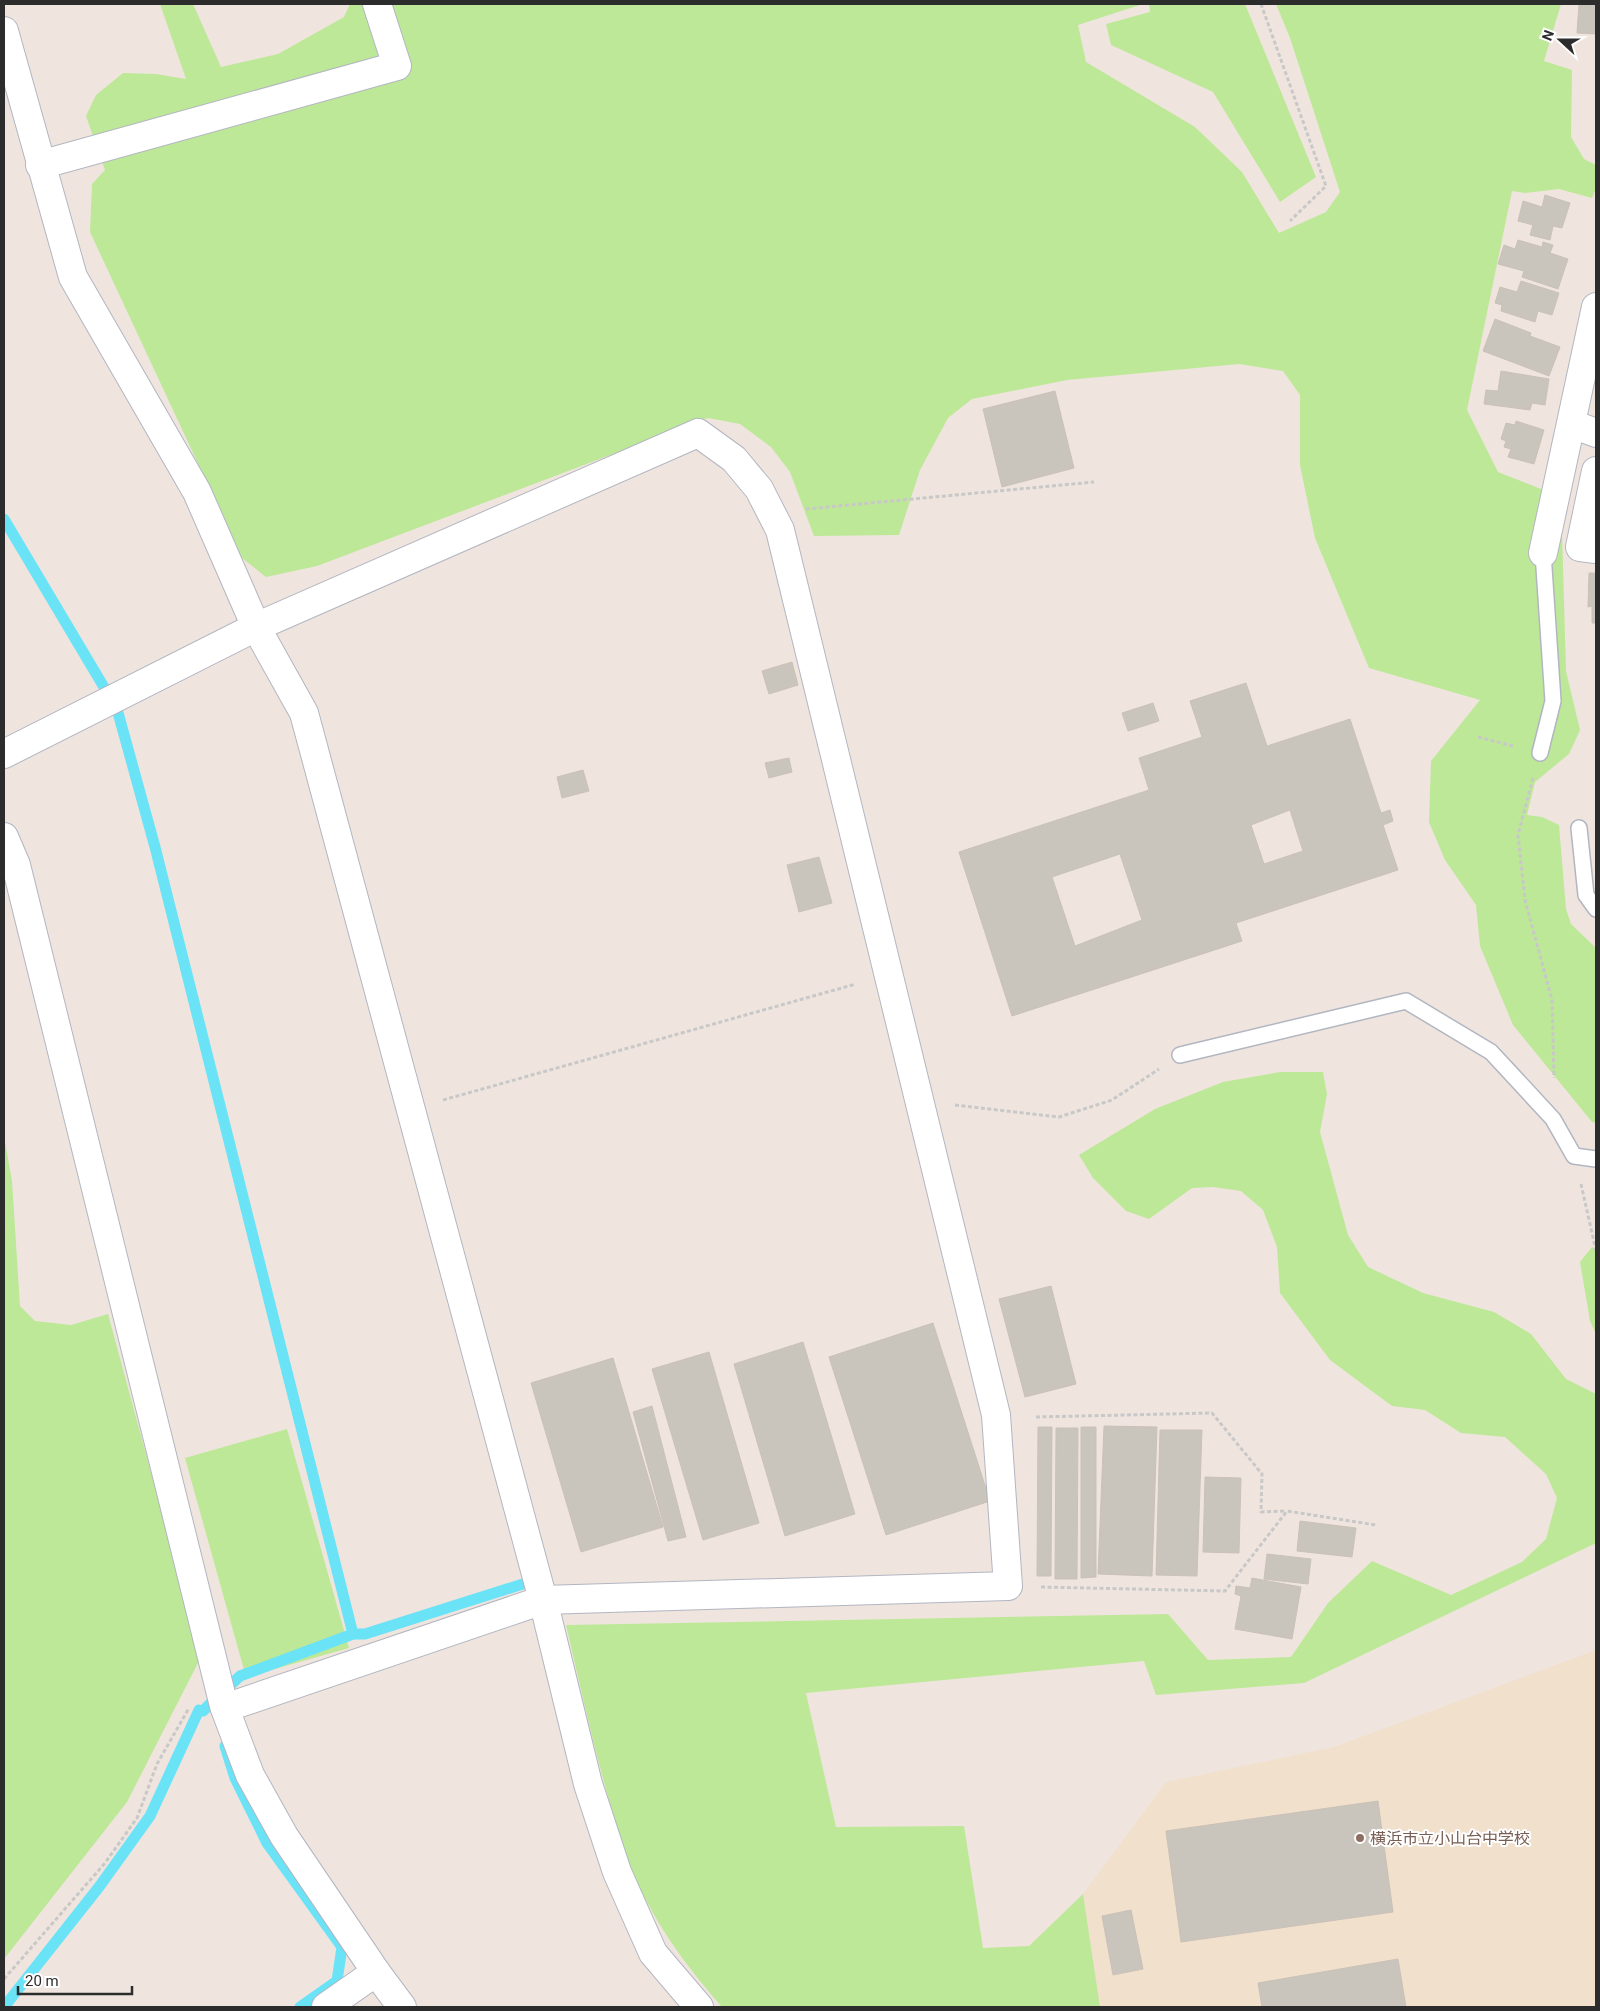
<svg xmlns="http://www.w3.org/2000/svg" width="1600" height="2011" font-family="Roboto,'Noto Sans JP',sans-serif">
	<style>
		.education { fill: #f1e0cc }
		.green { fill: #bde897 }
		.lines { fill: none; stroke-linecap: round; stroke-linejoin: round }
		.stream { stroke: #6be3f7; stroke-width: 11 }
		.building { fill: #c9c4bc; stroke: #cac1b7; fill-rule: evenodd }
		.lane-casing { stroke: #b2b6c1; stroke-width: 18 }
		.street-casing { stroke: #b2b6c1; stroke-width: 30 }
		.path { stroke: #c8c8c8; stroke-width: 3; stroke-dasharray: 4 2.5; stroke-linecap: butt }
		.lane { stroke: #fff; stroke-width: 15 }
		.street { stroke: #fff; stroke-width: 28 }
		.education-dot { fill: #8d6e63; stroke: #fff; stroke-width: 2 }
		.labels { text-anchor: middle; stroke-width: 4; stroke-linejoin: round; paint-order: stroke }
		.education-label { font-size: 16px; fill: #785e54; stroke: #fff; text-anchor: start }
	</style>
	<rect width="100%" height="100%" fill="#efe5de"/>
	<polygon class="education" points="1596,1650 1596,2007 1100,2007 1083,1894 1166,1782 1334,1747"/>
	<g class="green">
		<polygon points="160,4 193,4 221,67 278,54 344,17 350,4 1143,4 1078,25 1086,62 1195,127 1242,172 1279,233 1326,212 1340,192 1290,38 1276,4 1561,4 1544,61 1572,70 1571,137 1584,159 1596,165 1596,188 1592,198 1559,189 1525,193 1512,191 1467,410 1498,472 1561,497 1566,671 1580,730 1569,754 1535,782 1527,815 1542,817 1559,825 1566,909 1571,924 1596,948 1596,1123 1592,1122 1513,1025 1480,946 1476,905 1445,860 1429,822 1431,761 1480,700 1369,668 1315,538 1300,465 1300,395 1283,371 1239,364 1067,380 972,399 948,418 920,470 899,535 814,536 790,472 771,447 740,424 708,418 317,566 266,577 242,558 90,232 92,184 105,170 86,116 96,95 123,73 156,74 186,79"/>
		<polygon points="1149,4 1245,4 1316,177 1280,202 1213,92 1111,45 1106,24 1150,12"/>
		<path d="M1280 1072H1323L1327 1094 1320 1132 1348 1235 1368 1267 1423 1293 1494 1312 1531 1334 1566 1379 1596 1394V1543L1304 1683 1156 1695 1144 1661 806 1693 836 1827 964 1826 983 1948 1029 1946 1083 1894 1100 2007H722C686 1966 651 1919 631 1867 602 1789 585 1706 566 1625L1168 1614 1208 1660 1291 1657 1328 1603 1372 1561 1451 1595 1522 1562 1546 1539 1557 1498 1546 1474 1505 1437 1461 1433 1425 1410 1392 1406 1330 1360 1280 1293 1277 1247 1263 1210 1241 1191 1213 1187 1192 1188 1149 1219 1126 1211 1093 1178 1079 1155 1155 1109 1223 1082Z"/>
		<polygon points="4,1136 12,1181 20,1306 35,1321 71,1325 108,1314 201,1657 127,1802 4,1959"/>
		<polygon points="1592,1247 1596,1250 1596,1334 1590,1321 1580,1262"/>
		<polygon points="287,1429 349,1648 246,1677 185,1458"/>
	</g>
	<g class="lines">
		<g class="stream">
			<polyline points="4,519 117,709 155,847 353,1634"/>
			<polyline points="221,1694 240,1676 353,1634 365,1634 529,1582"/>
			<polyline points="225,1746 235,1778 267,1843 342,1947 337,1981 300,2007"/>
			<polyline points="4,2007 99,1887 150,1816 199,1710 203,1711 212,1702"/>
		</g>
	</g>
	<g class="building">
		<polygon points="1579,4 1596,4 1596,34 1577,33"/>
		<polygon points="1545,195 1570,203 1562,228 1553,226 1550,240 1530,235 1533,225 1518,221 1523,201 1542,207"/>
		<polygon points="1518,240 1542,247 1543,242 1553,245 1550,253 1568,259 1558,289 1522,277 1524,271 1498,264 1504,245 1515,249"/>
		<polygon points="1521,281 1559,293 1552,315 1538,311 1535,322 1501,311 1502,305 1495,303 1500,287 1517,292"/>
		<polygon points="1495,319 1531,333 1530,336 1560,347 1549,376 1483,351"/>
		<polygon points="1501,371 1549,379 1545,405 1532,403 1530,410 1484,404 1486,390 1498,391"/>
		<polygon points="1055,391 1074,468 1002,487 983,409"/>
		<polygon points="1516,421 1544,430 1534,464 1508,457 1511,449 1504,447 1506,441 1501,439 1506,423 1515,425"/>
		<polygon points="1589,573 1596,573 1596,623 1592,623 1592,606 1588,607"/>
		<polygon points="792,662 798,685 769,694 762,671"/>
		<path d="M1246 683 1267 746 1350 719 1381 813 1390 810 1393 821 1383 825 1398 870 1236 923 1242 941 1012 1016 959 852 1149 790 1139 758 1202 737 1190 701ZM1290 810 1303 851 1264 864 1251 825ZM1120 854 1142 920 1075 946 1052 877Z"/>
		<polygon points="1153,703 1159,721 1128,731 1122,713"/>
		<polygon points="789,758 792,772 769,778 765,763"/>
		<polygon points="583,770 589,791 562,798 557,777"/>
		<polygon points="819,857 832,903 799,912 787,865"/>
		<polygon points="1051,1286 1076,1384 1025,1397 999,1299"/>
		<polygon points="933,1323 990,1501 886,1535 829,1357"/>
		<polygon points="803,1342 855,1514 785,1536 734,1364"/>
		<polygon points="709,1352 759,1523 703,1540 652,1369"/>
		<polygon points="613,1358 663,1527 581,1552 531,1383"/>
		<polygon points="652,1406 686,1537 668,1541 633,1412"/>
		<polygon points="1104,1426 1157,1427 1152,1576 1098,1574"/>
		<polygon points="1038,1427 1052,1427 1051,1576 1037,1576"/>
		<polygon points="1081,1427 1096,1427 1096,1577 1081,1578"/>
		<polygon points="1056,1428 1078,1428 1077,1579 1055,1579"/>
		<polygon points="1160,1430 1202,1430 1197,1576 1156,1575"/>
		<polygon points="1205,1477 1241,1478 1239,1553 1203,1552"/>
		<polygon points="1300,1521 1356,1528 1352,1557 1297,1551"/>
		<polygon points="1267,1554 1311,1559 1308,1584 1264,1579"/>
		<polygon points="1252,1578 1301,1587 1292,1639 1235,1629 1241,1596 1235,1594 1236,1586 1250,1588"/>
		<polygon points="1378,1801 1393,1912 1181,1942 1166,1831"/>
		<polygon points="1131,1910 1143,1969 1113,1975 1102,1916"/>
		<polygon points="1398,1959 1406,2007 1262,2007 1258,1983"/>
	</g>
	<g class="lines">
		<g class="lane-casing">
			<g id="lane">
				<polyline points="1540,753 1553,701 1543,553"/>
				<polyline points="1579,828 1586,895 1596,909"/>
				<polyline points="1180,1055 1406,1001 1491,1052 1553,1119 1574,1156 1596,1159"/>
			</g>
		</g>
		<g class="street-casing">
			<g id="street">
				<polyline points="4,31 73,277 197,492 256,627 304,713 543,1600 588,1784 617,1872 653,1953 699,2007"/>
				<polyline points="40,165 397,66 377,4"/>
				<polyline points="1572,424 1596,433"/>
				<polyline points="1596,471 1580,547 1596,549"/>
				<polyline points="1543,553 1596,307"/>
				<polyline points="4,754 256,627 698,433 734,459 759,489 780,530 996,1415 1008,1586 543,1600 225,1708"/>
				<polyline points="4,837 16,865 224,1706 250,1775 284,1836 376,1972 402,2007"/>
				<polyline points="326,2007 376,1972"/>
			</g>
		</g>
		<g class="path">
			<polyline points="1261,4 1326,186 1290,221"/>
			<polyline points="806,509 1094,482"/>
			<polyline points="1478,737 1513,746"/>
			<polyline points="1533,778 1518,835 1525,900 1552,1000 1554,1078"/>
			<polyline points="443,1100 856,984"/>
			<polyline points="955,1105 1059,1117 1112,1100 1159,1069"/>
			<polyline points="1581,1184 1596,1251"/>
			<polyline points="1036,1417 1212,1413 1262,1474 1261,1512 1286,1511"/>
			<polyline points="1041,1587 1225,1591 1287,1511 1376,1525"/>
			<polyline points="4,1979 105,1863 137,1818 157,1764 189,1708"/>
		</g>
		<use href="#lane" class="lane"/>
		<use href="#street" class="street"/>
	</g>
	<circle class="education-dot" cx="1360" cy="1838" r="5"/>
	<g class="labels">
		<g class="education-label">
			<text x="1370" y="1844">横浜市立小山台中学校</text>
		</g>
	</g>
	<rect width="1600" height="2011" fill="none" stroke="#2c2c2c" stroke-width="10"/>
	<g transform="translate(1560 40) rotate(291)" stroke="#ffffff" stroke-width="4" paint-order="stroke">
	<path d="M0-4L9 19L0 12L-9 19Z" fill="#2c2c2c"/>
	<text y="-8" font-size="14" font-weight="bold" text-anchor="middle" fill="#2c2c2c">N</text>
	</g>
	<path d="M18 1986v8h114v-8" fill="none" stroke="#2c2c2c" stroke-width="2.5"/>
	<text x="25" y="1986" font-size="15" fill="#2c2c2c" stroke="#ffffff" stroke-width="4" paint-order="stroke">20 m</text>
</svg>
